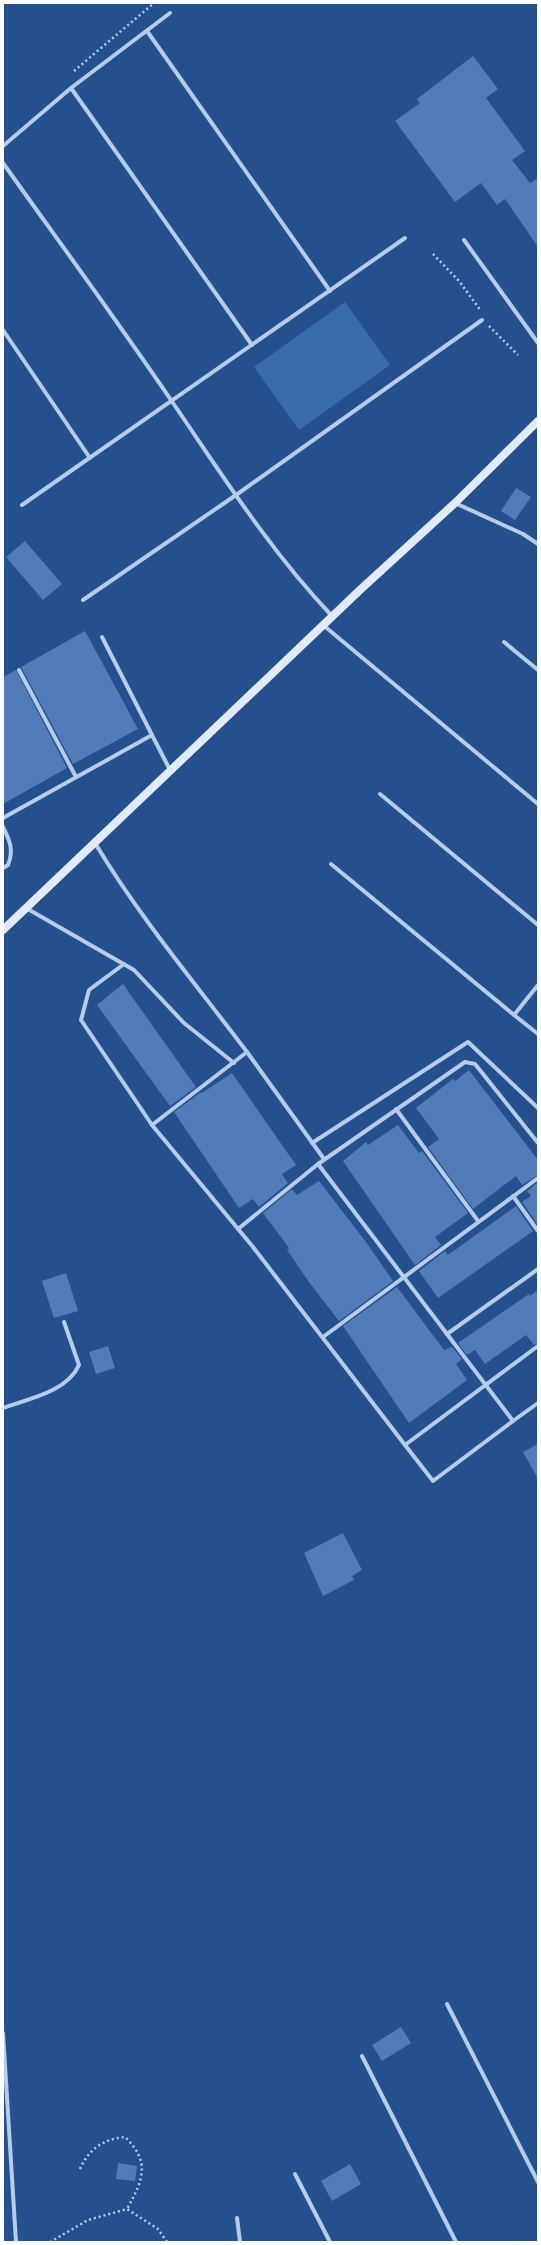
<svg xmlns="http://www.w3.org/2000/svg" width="541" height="2245" font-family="'Work Sans',sans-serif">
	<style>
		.green { fill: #396aab }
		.building { fill: #517cb7 }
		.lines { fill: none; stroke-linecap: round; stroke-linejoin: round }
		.path { stroke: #b5cceb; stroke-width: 2.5; stroke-dasharray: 2 3; stroke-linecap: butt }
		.minor { stroke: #b5cceb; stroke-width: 4 }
		.secondary { stroke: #e0eaf9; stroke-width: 8 }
	</style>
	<rect width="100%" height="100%" fill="#25508e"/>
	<polygon class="green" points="345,302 390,365 299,430 254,367"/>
	<g class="building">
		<polygon points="473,56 498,89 486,98 525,151 512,160 530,183 538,178 538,247 505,199 497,205 481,183 455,202 395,121 420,103 417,99"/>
		<polygon points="516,488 531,497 515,520 501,511"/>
		<polygon points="25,541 62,584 43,600 6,557"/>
		<polygon points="85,631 138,729 73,764 21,667"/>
		<polygon points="16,670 67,768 3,804 3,677"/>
		<polygon points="123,984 196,1087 170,1106 97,1005"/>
		<polygon points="469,1070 538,1160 538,1175 522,1185 516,1176 473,1209 428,1147 439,1139 416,1108 453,1079 455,1081"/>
		<polygon points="232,1073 296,1165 282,1174 288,1183 259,1207 253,1199 239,1208 174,1112 200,1093 202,1093"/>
		<polygon points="398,1125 419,1153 422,1151 468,1213 435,1237 441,1245 415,1265 343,1161 366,1142 368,1145"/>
		<polygon points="319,1181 366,1242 393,1281 339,1321 309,1282 287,1250 289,1248 263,1213 292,1189 297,1195"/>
		<polygon points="538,1182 538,1225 522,1202 531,1196 527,1191"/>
		<polygon points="516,1206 533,1231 438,1298 419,1271 445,1251 448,1255"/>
		<polygon points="66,1273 78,1311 54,1318 42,1281"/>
		<polygon points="397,1287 444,1350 452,1347 462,1359 456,1364 467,1380 409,1423 343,1326"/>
		<polygon points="538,1290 538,1343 534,1345 526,1335 485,1364 475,1350 467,1355 458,1343 529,1294 530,1296"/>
		<polygon points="108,1346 115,1368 96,1374 89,1352"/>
		<polygon points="538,1444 538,1479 523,1452"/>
		<polygon points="343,1533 362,1570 352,1576 354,1580 323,1596 304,1553"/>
		<polygon points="401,2027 411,2043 382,2061 372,2045"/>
		<polygon points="118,2163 137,2166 135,2181 116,2179"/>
		<polygon points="350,2164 361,2184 332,2201 321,2181"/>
	</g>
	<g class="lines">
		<g class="path">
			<polyline points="74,71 154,3"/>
			<polyline points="433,254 459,281 481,311"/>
			<polyline points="489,326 518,355"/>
			<path d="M80 2169C89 2149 103 2139 125 2137 151 2162 143 2180 127 2209"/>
			<polyline points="50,2242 88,2220 127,2209 158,2229 167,2242"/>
		</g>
		<g class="minor">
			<polyline points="147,31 330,291"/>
			<polyline points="71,88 252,345"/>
			<polyline points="3,146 71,88 170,13"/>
			<path d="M3 163C60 243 118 322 173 403 223 476 271 552 332 616"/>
			<polyline points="464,240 538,343"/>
			<polyline points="3,330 90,458"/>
			<polyline points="455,503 523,534 538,544"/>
			<polyline points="22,505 405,238"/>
			<polyline points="83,600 236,495 482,320"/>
			<polyline points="323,625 538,804"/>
			<polyline points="102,637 152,735"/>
			<polyline points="504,642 538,670"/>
			<polyline points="19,670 76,777"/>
			<polyline points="380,794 538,925"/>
			<polyline points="3,818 152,735 170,770"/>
			<path d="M3 827C10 841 14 850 8 865L3 868"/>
			<path d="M95 843C140 918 195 983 247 1052L152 1125"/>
			<polyline points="331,864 514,1015 538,985"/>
			<polyline points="26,908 134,970 184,1023 234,1063"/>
			<polyline points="124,964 89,990 81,1020 152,1125 253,1247 405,1445 538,1346"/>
			<polyline points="514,1015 538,1034"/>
			<polyline points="247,1052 324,1159"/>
			<polyline points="396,1109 478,1221"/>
			<polyline points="312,1143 468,1042 538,1108"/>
			<polyline points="513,1196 538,1231"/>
			<polyline points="238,1229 318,1164"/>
			<polyline points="447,1334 538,1269"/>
			<polyline points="323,1337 538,1178"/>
			<path d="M3 1408C28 1399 67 1392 79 1365L64 1322"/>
			<polyline points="513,1421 538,1403"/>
			<polyline points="405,1445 433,1481 513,1421 318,1164 465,1062 475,1064 538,1143"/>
			<polyline points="447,2004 538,2182"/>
			<polyline points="3,2033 16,2242"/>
			<polyline points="362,2056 456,2242"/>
			<polyline points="295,2174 330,2242"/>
			<polyline points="237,2218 240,2242"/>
		</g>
		<polyline class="secondary" points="3,930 361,589 455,503 538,421"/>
	</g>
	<rect width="541" height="2245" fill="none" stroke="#ffffff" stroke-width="8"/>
</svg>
